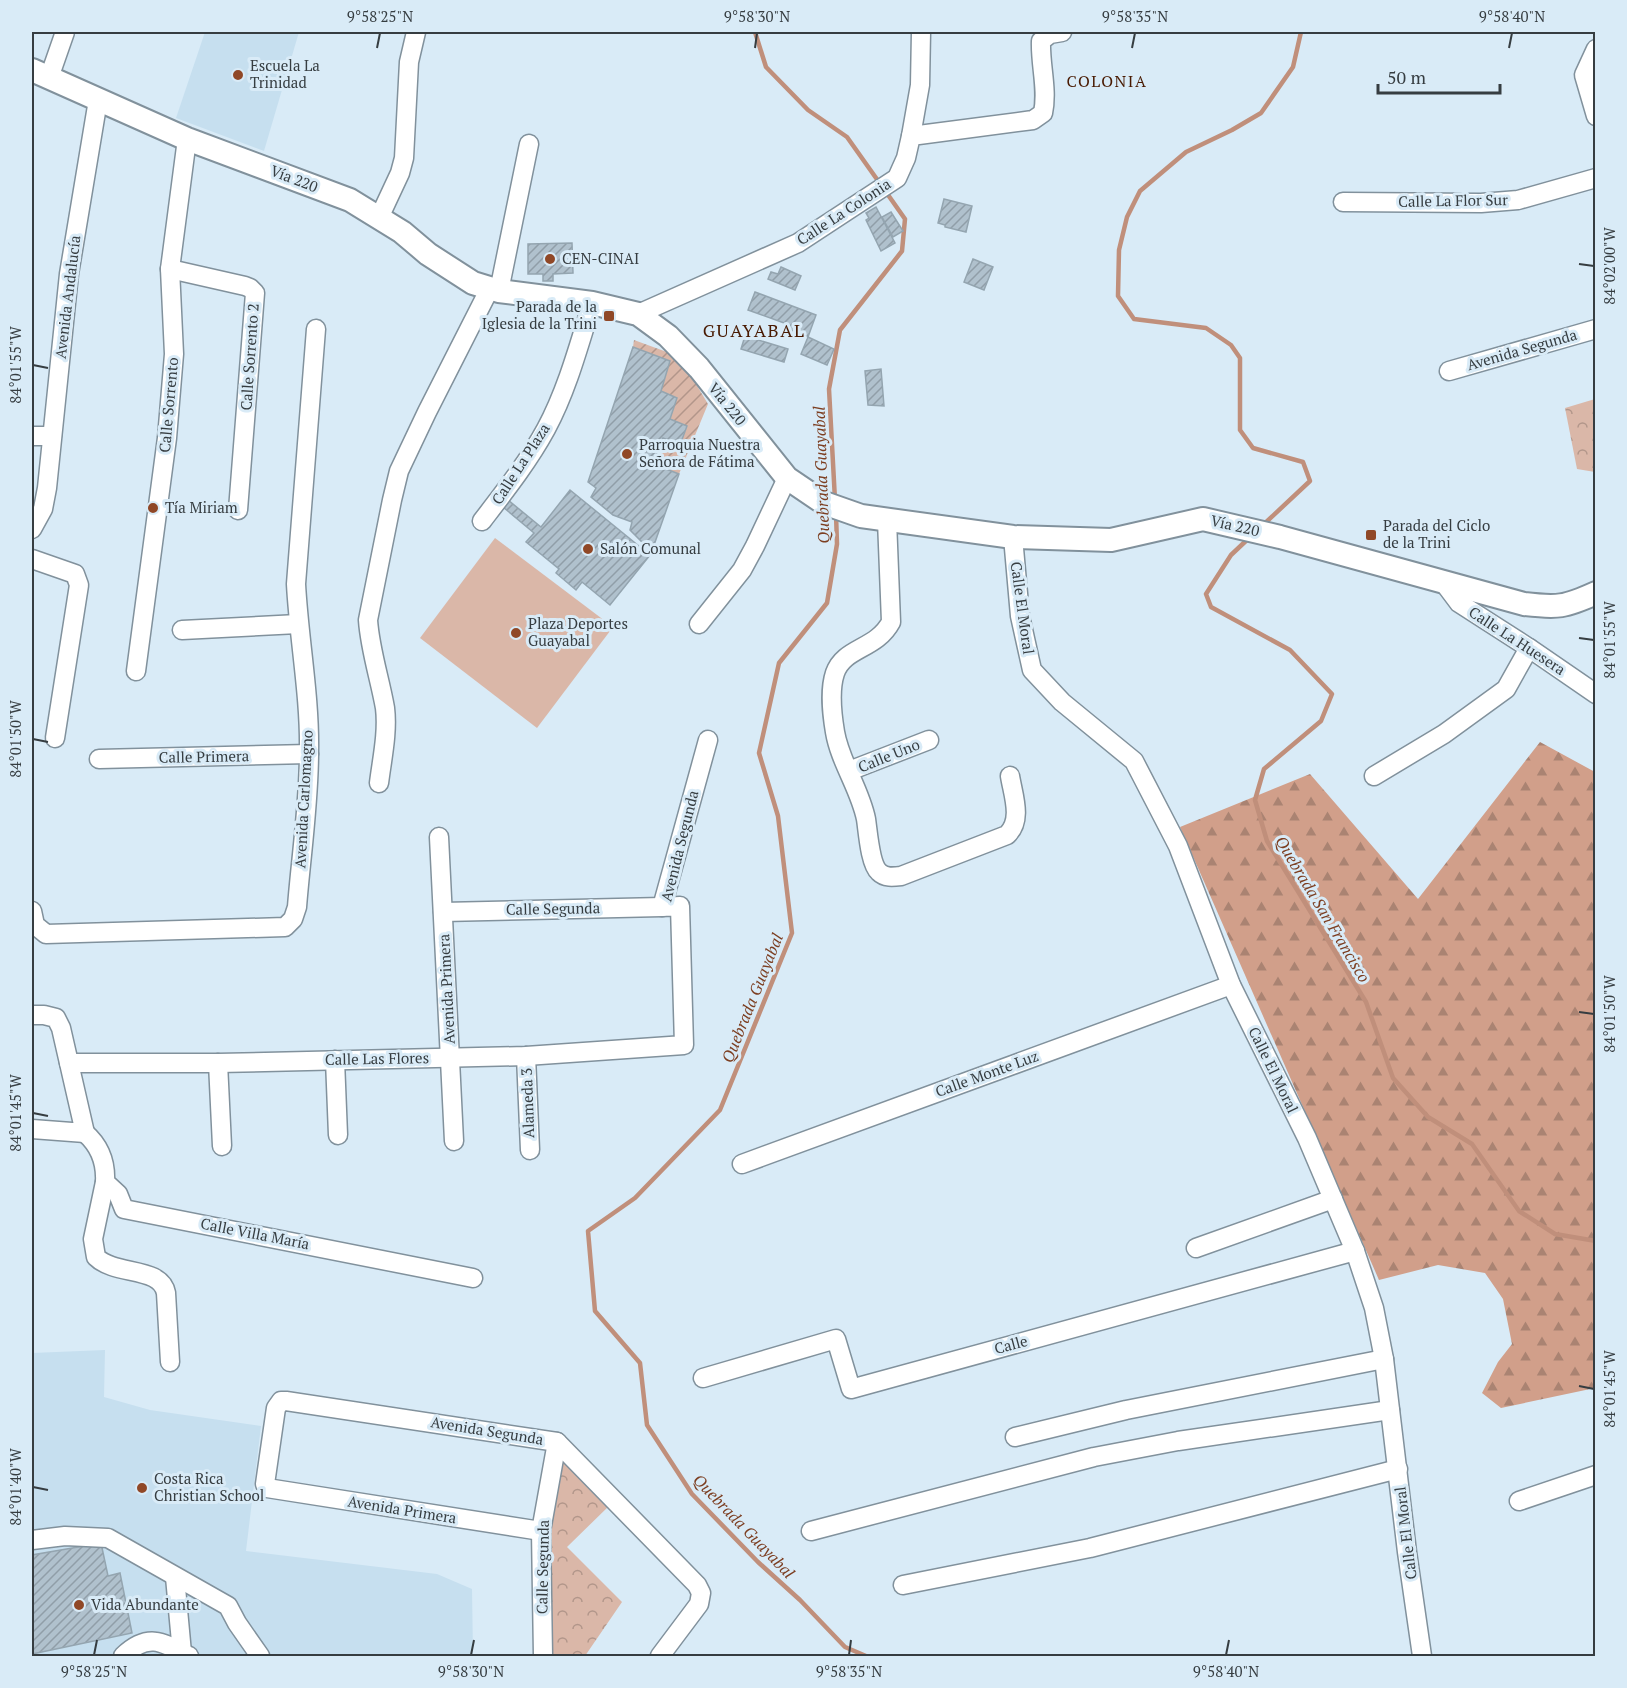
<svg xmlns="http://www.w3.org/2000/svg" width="1627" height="1688" font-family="'PT Serif',serif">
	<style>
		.built { fill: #c6dfef }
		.grass { fill: #dab7a8 }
		.forest { fill: url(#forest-firs) }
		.park { fill: url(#park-crowns) }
		.garden { fill: url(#garden-furrows) }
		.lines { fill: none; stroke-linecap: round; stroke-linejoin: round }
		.stream { stroke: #c08f7b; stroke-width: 4.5 }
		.building { fill: url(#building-hatch); stroke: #94a5b0; stroke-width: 1.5 }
		.minor-casing { stroke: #81919c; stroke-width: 21 }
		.major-casing { stroke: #81919c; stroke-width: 26 }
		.minor { stroke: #fff; stroke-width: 18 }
		.major { stroke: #fff; stroke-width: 22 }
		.ticks { fill: none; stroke: #363d41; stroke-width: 2 }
		.poi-dot { fill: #904827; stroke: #d9ebf7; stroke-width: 2 }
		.labels { text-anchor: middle; stroke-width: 6; stroke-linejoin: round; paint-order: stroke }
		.poi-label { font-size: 15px; fill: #363d41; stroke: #d9ebf7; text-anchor: start }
		.street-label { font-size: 15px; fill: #363d41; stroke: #d9ebf7 }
		.neighbourhood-label { font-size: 16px; letter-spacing: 1.5px; fill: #481901; stroke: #d9ebf7 }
		.water-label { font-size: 16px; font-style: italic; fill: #7c3e21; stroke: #d9ebf7 }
		.quarter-label { font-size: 18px; letter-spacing: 1.5px; fill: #481901; stroke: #d9ebf7 }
		.neatline { fill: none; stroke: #363d41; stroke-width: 2 }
		.ticks-label { font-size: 15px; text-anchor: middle; fill: #363d41 }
	</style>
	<defs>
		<pattern id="forest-firs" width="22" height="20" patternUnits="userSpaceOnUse" patternTransform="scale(1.5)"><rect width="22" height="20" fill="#d19f8a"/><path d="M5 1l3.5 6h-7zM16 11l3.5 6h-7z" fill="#aa8372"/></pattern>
		<pattern id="park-crowns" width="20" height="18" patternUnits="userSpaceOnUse" patternTransform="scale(1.5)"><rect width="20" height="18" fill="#dab7a8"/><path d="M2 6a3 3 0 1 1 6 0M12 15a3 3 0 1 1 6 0" fill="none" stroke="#b2968a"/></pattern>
		<pattern id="garden-furrows" width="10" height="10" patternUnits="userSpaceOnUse" patternTransform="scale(1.5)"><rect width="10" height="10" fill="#dab7a8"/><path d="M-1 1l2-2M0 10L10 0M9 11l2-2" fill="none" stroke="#b2968a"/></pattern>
		<pattern id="building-hatch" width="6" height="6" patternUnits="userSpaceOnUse" patternTransform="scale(1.5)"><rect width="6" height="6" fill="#b0c1cd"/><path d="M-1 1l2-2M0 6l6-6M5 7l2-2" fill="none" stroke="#909ea8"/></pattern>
	</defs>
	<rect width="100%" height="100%" fill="#d9ebf7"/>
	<g class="built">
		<polygon points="205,32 299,32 264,151 176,118"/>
		<polygon points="105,1350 104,1397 150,1410 261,1426 246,1551 437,1574 472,1589 473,1656 32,1656 32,1353"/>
	</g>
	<polygon class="grass" points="495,538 613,627 537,728 420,638"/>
	<polygon class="forest" points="1540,742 1595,772 1595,1388 1501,1408 1482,1393 1498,1362 1512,1344 1503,1299 1485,1273 1438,1265 1379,1280 1180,827 1310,774 1418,899"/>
	<g class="park">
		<polygon points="1595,399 1596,399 1595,472 1577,469 1565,408"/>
		<polygon points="562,1457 610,1505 567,1547 622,1602 585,1656 550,1656 547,1542"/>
	</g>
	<polygon class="garden" points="634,340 675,355 681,359 708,404 679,474 653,464 663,438 680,444 687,427 670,419 677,398 661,391 670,361 633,347"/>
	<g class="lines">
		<g class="stream">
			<polyline points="755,32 766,67 808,110 847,137 881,185"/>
			<polyline points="835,500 829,389 840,330 902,251 905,219 886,192"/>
			<polyline points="836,514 837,544 827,603 779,663 759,753 778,816 792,933 720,1110 635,1198 588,1231 595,1311 640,1363 647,1425 692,1494 758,1562 800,1600 845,1647 866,1656"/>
			<polyline points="1262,526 1310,481 1303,462 1253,448 1240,430 1240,358 1231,345 1206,328 1134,319 1118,296 1119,250 1127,217 1140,191 1186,152 1232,130 1261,113 1293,67 1301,32"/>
			<polyline points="1249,538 1231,555 1206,594 1211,607 1290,650 1332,694 1321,721 1264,769 1255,800 1267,841 1366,1002 1393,1078 1428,1117 1472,1144 1519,1211 1555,1234 1596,1241"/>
		</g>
	</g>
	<g class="building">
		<polygon points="944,199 972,206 966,232 945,227 945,225 938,223"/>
		<polygon points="876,207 895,243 881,251 866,220 869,218 866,213"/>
		<polygon points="891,212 903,231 893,237 882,217"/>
		<polygon points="572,243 573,273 553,274 553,281 543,281 543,274 528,274 528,244"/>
		<polygon points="973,259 993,267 984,290 964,282"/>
		<polygon points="781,267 801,276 795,290 768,279 771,272 778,274"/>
		<polygon points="755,292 816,315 808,337 786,328 787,324 748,310"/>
		<polygon points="745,336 788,349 784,362 741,349"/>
		<polygon points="808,337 834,349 827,365 801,354"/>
		<polygon points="633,347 670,361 661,391 677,398 670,419 687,426 680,445 663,438 653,464 679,474 654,545 642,542 630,530 632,522 613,515 591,497 596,488 588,482"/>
		<polygon points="881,369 884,406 868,405 865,371"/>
		<polygon points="570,490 650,555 610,605 582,582 576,590 556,573 559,569 526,542 534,533 503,507 508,500 541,527"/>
		<polygon points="101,1543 108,1576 120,1573 132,1633 32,1654 32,1555"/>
	</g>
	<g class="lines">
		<g class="minor-casing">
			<g id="minor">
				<polyline points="1596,49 1584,75 1596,116"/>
				<polyline points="49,78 65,32"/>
				<polyline points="911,136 920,85 921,32"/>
				<polyline points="1343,202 1481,203 1518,200 1596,178"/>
				<polyline points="379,218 400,173 404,158 409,62 416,32"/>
				<polyline points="170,269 245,286 250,288 255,293 238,510"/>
				<polyline points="499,291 529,144"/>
				<path d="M638 314 798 243 897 178 906 158 911 136 1033 120 1043 113C1048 89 1040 65 1041 41L1050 34 1062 32"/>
				<polyline points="1449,371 1596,329"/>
				<polyline points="32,436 52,436"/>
				<path d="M887 520 891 622C876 650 844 647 835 673 829 691 832 714 835 732 840 762 860 789 866 819 868 832 870 864 879 872 885 878 893 877 901 876L1007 835C1023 820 1013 795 1010 776"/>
				<path d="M482 521C505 491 528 462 546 429 567 390 579 345 592 303"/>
				<polyline points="32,529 43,509 47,488 69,274 98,100"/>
				<polyline points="1013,537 1020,616 1032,670 1062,702 1134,761 1178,846 1231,985 1307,1138 1355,1251 1374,1308 1384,1359 1407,1552 1422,1656"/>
				<polyline points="32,559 75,574 79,585 55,738"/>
				<polyline points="1444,583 1459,603 1529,648 1596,694"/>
				<polyline points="699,624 742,570 755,546 787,478"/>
				<polyline points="182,630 298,624"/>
				<polyline points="136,671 167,438 174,354 170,269 187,139"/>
				<polyline points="99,759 309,754"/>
				<polyline points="849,771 929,740"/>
				<polyline points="1374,776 1444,734 1506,689 1529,648"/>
				<path d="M379 783C382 759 388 732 385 708 380 679 370 650 368 620L392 500 399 471 427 412 490 288"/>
				<polyline points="439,837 454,1141"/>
				<path d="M32 911 35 925 46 934 285 927 293 919 297 907C301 856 309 804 309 752 310 696 299 640 296 584L316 329"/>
				<polyline points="443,912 662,907"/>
				<polyline points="32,1015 44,1015 56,1018 61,1028 85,1133 32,1129"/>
				<polyline points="526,1056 530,1150"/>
				<polyline points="335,1060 338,1135"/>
				<polyline points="69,1063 218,1063 526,1056 684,1045 680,906 662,907 708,740"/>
				<polyline points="218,1063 222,1146"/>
				<path d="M85 1133C100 1146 106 1163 105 1182L118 1194 124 1209 473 1278"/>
				<polyline points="742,1164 1231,985"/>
				<path d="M105 1182 93 1239 96 1257C115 1276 161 1266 166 1293L170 1362"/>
				<polyline points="1196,1248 1333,1199"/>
				<polyline points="703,1378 836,1339 851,1389 1355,1251"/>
				<polyline points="1015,1437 1126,1410 1384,1359"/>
				<polyline points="1519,1501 1596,1475"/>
				<polyline points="541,1531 267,1488 265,1484 276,1408 281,1401 286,1401 557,1442 697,1585 701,1593 699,1604 660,1656"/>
				<polyline points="811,1531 1094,1457 1178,1441 1390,1410"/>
				<polyline points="32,1540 65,1536 108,1538 228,1606 237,1623 260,1656"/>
				<polyline points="175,1577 182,1653"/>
				<polyline points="903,1585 1090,1548 1398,1469"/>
				<path d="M123 1656C148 1632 163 1642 189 1656"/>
				<polyline points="543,1656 541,1531 557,1442"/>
			</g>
		</g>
		<g class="major-casing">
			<path id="major" d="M32 70 187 139 350 200 402 232 428 254 473 283 499 291 592 303 638 314 668 336 699 368 787 478 824 503 861 516 1013 537 1111 540 1203 519 1280 537 1524 604C1558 608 1565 607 1596 593"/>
		</g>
		<use href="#minor" class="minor"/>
		<use href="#major" class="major"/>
	</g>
	<path class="ticks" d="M377 48 380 33M755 48 757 33M1132 48 1135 33M1509 48 1512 33M1579 264 1594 266M33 365 48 368M1579 638 1594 640M33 739 48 742M1579 1012 1594 1014M33 1113 48 1116M1579 1386 1594 1389M33 1487 48 1490M94 1655 97 1640M471 1655 474 1640M849 1655 851 1640M1226 1655 1229 1640"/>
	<g class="poi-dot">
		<circle cx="238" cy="75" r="6"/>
		<circle cx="550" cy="259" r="6"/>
		<rect x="603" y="310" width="12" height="12" rx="3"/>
		<circle cx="627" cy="454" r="6"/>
		<circle cx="153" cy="508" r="6"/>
		<rect x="1365" y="529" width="12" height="12" rx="3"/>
		<circle cx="588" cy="549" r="6"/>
		<circle cx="516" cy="633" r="6"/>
		<circle cx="142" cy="1488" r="6"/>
		<circle cx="79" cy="1605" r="6"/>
	</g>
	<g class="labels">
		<g class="poi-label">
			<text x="250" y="71">Escuela La<tspan x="250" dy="17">Trinidad</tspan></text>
			<text x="562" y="264">CEN-CINAI</text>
			<text x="597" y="312" text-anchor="end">Parada de la<tspan x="597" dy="17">Iglesia de la Trini</tspan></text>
			<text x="639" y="450">Parroquia Nuestra<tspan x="639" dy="17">Señora de Fátima</tspan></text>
			<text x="165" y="513">Tía Miriam</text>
			<text x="1383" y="531">Parada del Ciclo<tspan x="1383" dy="17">de la Trini</tspan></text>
			<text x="600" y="554">Salón Comunal</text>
			<text x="528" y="629">Plaza Deportes<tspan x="528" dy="17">Guayabal</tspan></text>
			<text x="154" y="1484">Costa Rica<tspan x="154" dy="17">Christian School</tspan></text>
			<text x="91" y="1610">Vida Abundante</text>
		</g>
		<g class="street-label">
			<text transform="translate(294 179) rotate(21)" y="5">Vía 220</text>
			<text transform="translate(1453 201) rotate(-1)" y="5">Calle La Flor Sur</text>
			<text transform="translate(844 212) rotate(-33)" y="5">Calle La Colonia</text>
			<text transform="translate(68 297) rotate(-83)" y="5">Avenida Andalucía</text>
			<text transform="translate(1522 350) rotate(-16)" y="5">Avenida Segunda</text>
			<text transform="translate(250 357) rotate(-86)" y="5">Calle Sorrento 2</text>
			<text transform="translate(727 404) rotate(51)" y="5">Vía 220</text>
			<text transform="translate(169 405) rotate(-85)" y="5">Calle Sorrento</text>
			<text transform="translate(521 464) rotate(-57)" y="5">Calle La Plaza</text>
			<text transform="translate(1235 526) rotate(13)" y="5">Vía 220</text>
			<text transform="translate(1022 608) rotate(82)" y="5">Calle El Moral</text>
			<text transform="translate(1517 641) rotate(33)" y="5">Calle La Huesera</text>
			<text transform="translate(889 756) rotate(-22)" y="5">Calle Uno</text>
			<text transform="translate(204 757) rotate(-1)" y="5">Calle Primera</text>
			<text transform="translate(304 799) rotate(-87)" y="5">Avenida Carlomagno</text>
			<text transform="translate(680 846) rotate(-76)" y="5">Avenida Segunda</text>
			<text transform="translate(553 909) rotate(-1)" y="5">Calle Segunda</text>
			<text transform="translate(447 989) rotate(-93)" y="5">Avenida Primera</text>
			<text transform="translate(377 1059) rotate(-1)" y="5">Calle Las Flores</text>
			<text transform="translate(1273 1070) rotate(64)" y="5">Calle El Moral</text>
			<text transform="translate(987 1074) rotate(-20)" y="5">Calle Monte Luz</text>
			<text transform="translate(528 1103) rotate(-92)" y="5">Alameda 3</text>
			<text transform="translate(255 1234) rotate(11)" y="5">Calle Villa María</text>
			<text transform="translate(1011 1345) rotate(-15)" y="5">Calle</text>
			<text transform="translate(487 1431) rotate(9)" y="5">Avenida Segunda</text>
			<text transform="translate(402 1510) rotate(9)" y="5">Avenida Primera</text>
			<text transform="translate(1406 1533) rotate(-97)" y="5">Calle El Moral</text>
			<text transform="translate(543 1567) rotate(-89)" y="5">Calle Segunda</text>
		</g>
		<g class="neighbourhood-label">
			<text x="1107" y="87">COLONIA</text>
		</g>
		<g class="water-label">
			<text transform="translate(821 475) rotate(-92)" y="6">Quebrada Guayabal</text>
			<text transform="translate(1323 909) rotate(59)" y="6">Quebrada San Francisco</text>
			<text transform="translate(752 998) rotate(-68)" y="6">Quebrada Guayabal</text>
			<text transform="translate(744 1526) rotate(46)" y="6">Quebrada Guayabal</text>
		</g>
		<g class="quarter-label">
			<text x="754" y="337">GUAYABAL</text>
		</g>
	</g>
	<rect width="1627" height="1688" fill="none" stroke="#d9ebf7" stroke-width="66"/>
	<path d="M1378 84v9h122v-9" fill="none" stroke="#363d41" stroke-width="3"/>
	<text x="1387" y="84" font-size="18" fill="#363d41" stroke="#d9ebf7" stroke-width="4.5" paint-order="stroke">50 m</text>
	<rect x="33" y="33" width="1561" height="1622" class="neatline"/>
	<g class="ticks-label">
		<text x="380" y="22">9°58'25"N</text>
		<text x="757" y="22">9°58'30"N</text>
		<text x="1135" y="22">9°58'35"N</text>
		<text x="1512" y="22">9°58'40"N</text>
		<text transform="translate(1610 266) rotate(-90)" y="5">84°02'00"W</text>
		<text transform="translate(16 365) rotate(-90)" y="5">84°01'55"W</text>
		<text transform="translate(1610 640) rotate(-90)" y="5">84°01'55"W</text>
		<text transform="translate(16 739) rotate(-90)" y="5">84°01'50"W</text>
		<text transform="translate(1610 1014) rotate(-90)" y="5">84°01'50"W</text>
		<text transform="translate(16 1113) rotate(-90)" y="5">84°01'45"W</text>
		<text transform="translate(1610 1389) rotate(-90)" y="5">84°01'45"W</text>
		<text transform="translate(16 1487) rotate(-90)" y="5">84°01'40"W</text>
		<text x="94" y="1677">9°58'25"N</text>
		<text x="471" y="1677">9°58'30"N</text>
		<text x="849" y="1677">9°58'35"N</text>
		<text x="1226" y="1677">9°58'40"N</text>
	</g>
</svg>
